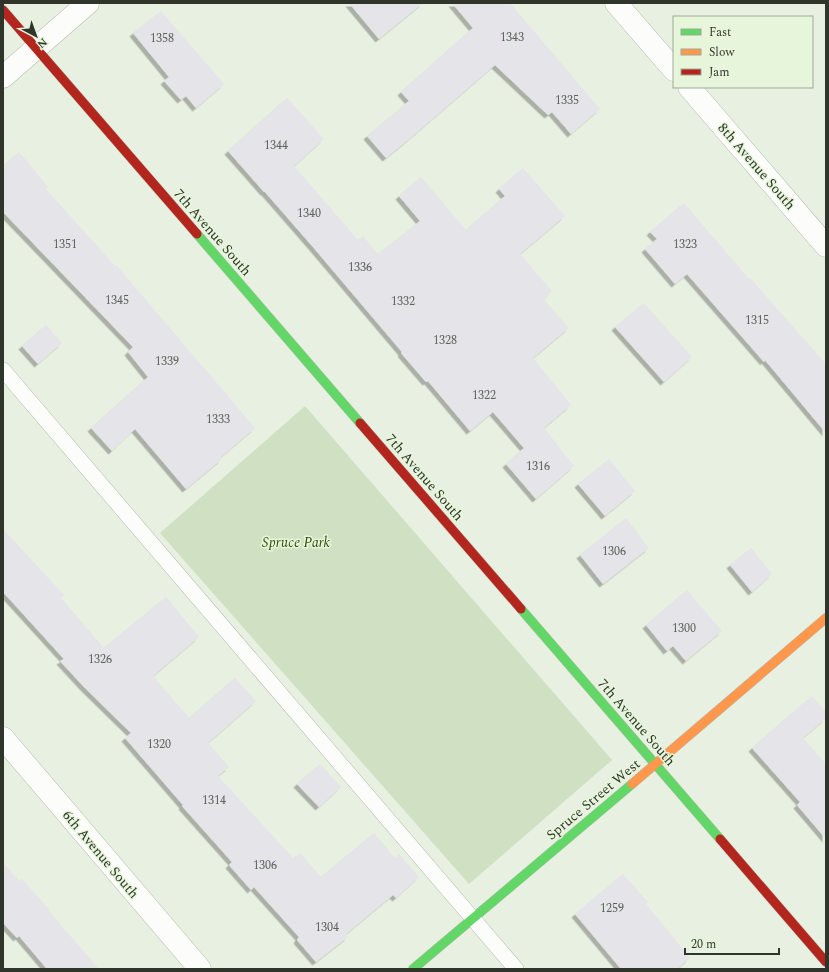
<svg xmlns="http://www.w3.org/2000/svg" width="829" height="972" font-family="Spectral,serif">
	<style>
		.green { fill: #d0e0c3 }
		.building { fill: #e5e4e8; filter: url(#shadow) }
		.lines { fill: none; stroke-linecap: round; stroke-linejoin: round }
		.lane-casing { stroke: #b6bdb1; stroke-width: 16 }
		.street-casing { stroke: #b6bdb1; stroke-width: 23 }
		.fast-casing { stroke: #b6bdb1; stroke-width: 10 }
		.slow-casing { stroke: #b6bdb1; stroke-width: 10 }
		.jam-casing { stroke: #b6bdb1; stroke-width: 10 }
		.lane { stroke: #fcfdfa; stroke-width: 15 }
		.street { stroke: #fcfdfa; stroke-width: 22 }
		.fast { stroke: #63d668; stroke-width: 9 }
		.slow { stroke: #ff974d; stroke-width: 9 }
		.jam { stroke: #b3261e; stroke-width: 9 }
		.labels { text-anchor: middle; stroke-width: 3; stroke-linejoin: round; paint-order: stroke }
		.number-label { font-size: 12px; fill: #5c615a }
		.street-label { font-size: 14px; fill: #2f352b; stroke: #e7f6db }
		.park-label { font-size: 14px; font-style: italic; fill: #304d05; stroke: #e7f6db }
	</style>
	<defs>
		<filter id="shadow"><feDropShadow dx="-3.5" dy="3.5" stdDeviation="0" flood-color="#0004"/></filter>
	</defs>
	<rect width="100%" height="100%" fill="#e8f0e1"/>
	<polygon class="green" points="305,406 612,760 469,884 160,533"/>
	<g class="building">
		<polygon points="349,3 423,3 379,39"/>
		<polygon points="452,3 510,3 600,109 571,134 552,112 548,115 495,65 407,141 386,158 367,136 409,101 401,92 473,28"/>
		<polygon points="161,11 224,84 196,108 186,96 181,100 164,81 169,77 133,33"/>
		<polygon points="287,98 324,139 294,166 358,240 363,236 378,254 420,221 399,196 421,177 466,230 505,196 499,189 523,168 565,216 520,254 552,291 544,300 569,328 533,358 571,405 544,428 574,466 536,499 506,464 524,448 493,412 470,431 428,381 426,382 401,353 402,352 313,247 265,192 264,192 228,151"/>
		<polygon points="19,152 48,187 46,189 115,266 117,266 255,428 221,457 222,459 186,489 135,429 112,451 91,428 148,377 128,352 133,347 3,212 3,166"/>
		<polygon points="684,203 749,279 750,278 826,364 826,433 765,360 764,362 687,274 675,284 645,249 657,239 650,232"/>
		<polygon points="644,303 692,357 664,382 615,327"/>
		<polygon points="46,325 62,343 38,364 22,346"/>
		<polygon points="609,459 635,491 605,516 578,484"/>
		<polygon points="626,518 649,548 603,584 580,555"/>
		<polygon points="3,529 64,595 61,598 104,648 166,597 199,637 153,676 189,718 235,678 256,701 208,743 229,767 218,776 294,859 300,853 321,877 374,833 395,858 399,854 419,877 396,898 393,895 346,934 348,937 316,962 297,940 299,937 254,887 251,890 229,865 232,862 182,806 183,805 125,738 131,733 84,687 60,661 64,659 3,592"/>
		<polygon points="751,548 772,574 752,592 730,565"/>
		<polygon points="687,590 722,631 686,661 673,646 667,651 646,625"/>
		<polygon points="812,696 826,712 826,718 803,738 826,764 826,839 797,805 800,802 752,748"/>
		<polygon points="320,764 341,787 319,807 297,784"/>
		<polygon points="3,862 19,881 22,879 49,909 48,910 99,969 47,969 19,936 17,938 3,923"/>
		<polygon points="623,874 648,902 646,904 690,958 677,969 621,969 575,914"/>
	</g>
	<g class="lines">
		<g class="lane-casing">
			<polyline id="lane" points="3,370 516,969"/>
		</g>
		<g class="street-casing">
			<g id="street">
				<polyline points="616,3 674,70"/>
				<polyline points="3,77 88,3"/>
				<polyline points="689,87 826,246"/>
				<polyline points="3,738 200,969"/>
			</g>
		</g>
		<g class="fast-casing">
			<g id="fast">
				<polyline points="197,234 360,423"/>
				<polyline points="521,609 720,839"/>
				<polyline points="413,969 632,784"/>
			</g>
		</g>
		<g class="slow-casing">
			<polyline id="slow" points="632,784 826,618"/>
		</g>
		<g class="jam-casing">
			<g id="jam">
				<polyline points="3,10 197,234"/>
				<polyline points="360,423 521,609"/>
				<polyline points="720,839 826,962"/>
			</g>
		</g>
		<use href="#lane" class="lane"/>
		<use href="#street" class="street"/>
		<use href="#fast" class="fast"/>
		<use href="#slow" class="slow"/>
		<use href="#jam" class="jam"/>
	</g>
	<g class="labels">
		<g class="number-label">
			<text x="512" y="41">1343</text>
			<text x="162" y="42">1358</text>
			<text x="567" y="104">1335</text>
			<text x="276" y="149">1344</text>
			<text x="309" y="217">1340</text>
			<text x="65" y="248">1351</text>
			<text x="685" y="248">1323</text>
			<text x="360" y="271">1336</text>
			<text x="117" y="304">1345</text>
			<text x="403" y="305">1332</text>
			<text x="757" y="324">1315</text>
			<text x="445" y="344">1328</text>
			<text x="167" y="365">1339</text>
			<text x="484" y="399">1322</text>
			<text x="218" y="423">1333</text>
			<text x="538" y="470">1316</text>
			<text x="614" y="555">1306</text>
			<text x="684" y="632">1300</text>
			<text x="100" y="663">1326</text>
			<text x="159" y="748">1320</text>
			<text x="214" y="804">1314</text>
			<text x="265" y="869">1306</text>
			<text x="612" y="912">1259</text>
			<text x="327" y="931">1304</text>
		</g>
		<g class="street-label">
			<text transform="translate(757 166) rotate(49)" y="5">8th Avenue South</text>
			<text transform="translate(213 232) rotate(49)" y="5">7th Avenue South</text>
			<text transform="translate(425 477) rotate(49)" y="5">7th Avenue South</text>
			<text transform="translate(637 722) rotate(49)" y="5">7th Avenue South</text>
			<text transform="translate(593 799) rotate(-40)" y="5">Spruce Street West</text>
			<text transform="translate(101 854) rotate(50)" y="5">6th Avenue South</text>
		</g>
		<g class="park-label">
			<text x="296" y="547">Spruce Park</text>
		</g>
	</g>
	<rect width="829" height="972" fill="none" stroke="#2f352b" stroke-width="8"/>
	<rect x="673" y="16" width="140" height="72" fill="#e7f6db" stroke="#9da995"/>
	<rect x="681" y="29" width="20" height="6" fill="#63d668" stroke="#9da995"/>
	<text x="709" y="36" font-size="12" fill="#2f352b">Fast</text>
	<rect x="681" y="49" width="20" height="6" fill="#ff974d" stroke="#9da995"/>
	<text x="709" y="56" font-size="12" fill="#2f352b">Slow</text>
	<rect x="681" y="69" width="20" height="6" fill="#b3261e" stroke="#9da995"/>
	<text x="709" y="76" font-size="12" fill="#2f352b">Jam</text>
	<g transform="translate(36 36) rotate(139)" stroke="#e7f6db" stroke-width="3" paint-order="stroke">
	<path d="M0-3L7 15L0 10L-7 15Z" fill="#2f352b"/>
	<text y="-6" font-size="11" font-weight="bold" text-anchor="middle" fill="#2f352b">N</text>
	</g>
	<path d="M685 948v6h94v-6" fill="none" stroke="#2f352b" stroke-width="2"/>
	<text x="691" y="948" font-size="12" fill="#2f352b" stroke="#e7f6db" stroke-width="3" paint-order="stroke">20 m</text>
</svg>
